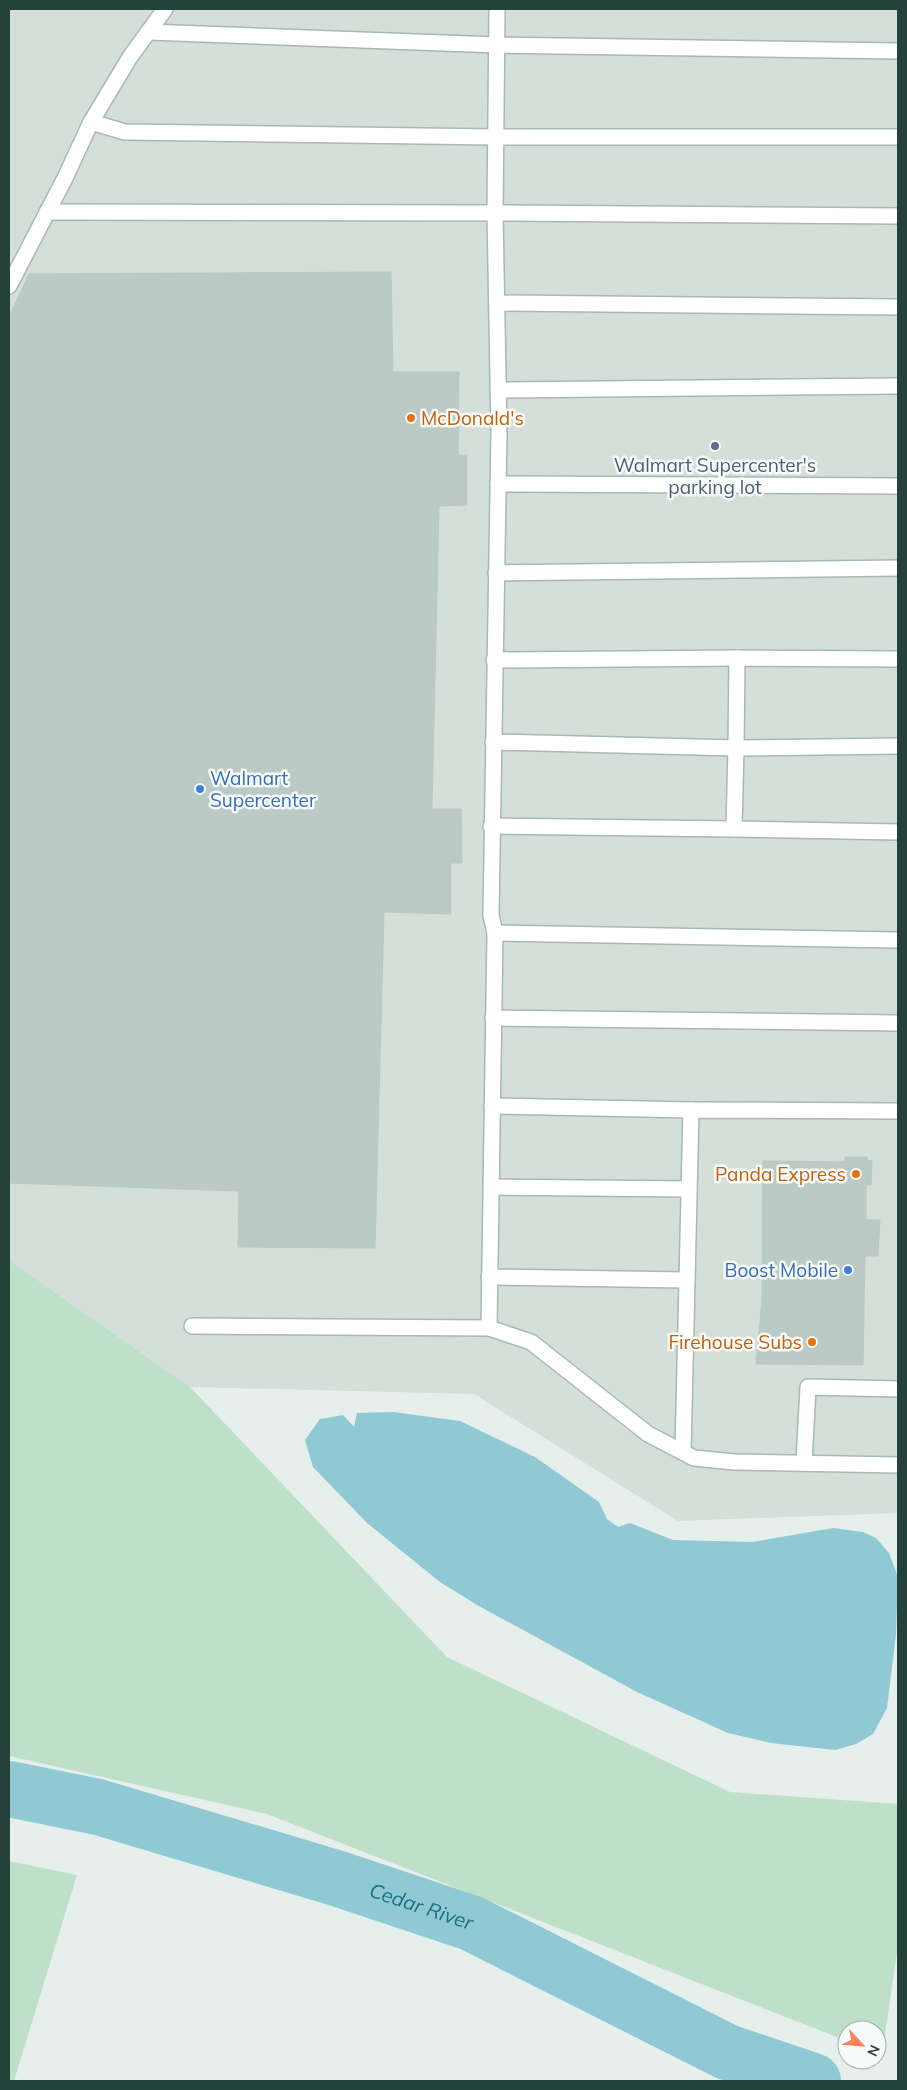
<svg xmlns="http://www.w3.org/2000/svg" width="907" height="2090" font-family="Mulish,sans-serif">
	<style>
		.built { fill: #d4dfda }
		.green { fill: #bfe0c8 }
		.water { fill: #8ec9d4 }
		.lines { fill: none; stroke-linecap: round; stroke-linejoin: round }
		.river { stroke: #8ec9d4; stroke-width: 56 }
		.building { fill: #bbcac4; stroke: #b8c9c2 }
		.service-casing { stroke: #a8b8b2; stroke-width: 18 }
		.service { stroke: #fff; stroke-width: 15 }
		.food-dot { fill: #e8710a; stroke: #f7fbf9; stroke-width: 2 }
		.service-dot { fill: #5c6f8a; stroke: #f7fbf9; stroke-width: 2 }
		.shop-dot { fill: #3f7fe0; stroke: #f7fbf9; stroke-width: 2 }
		.labels { text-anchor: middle; stroke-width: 5; stroke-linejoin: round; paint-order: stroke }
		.food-label { font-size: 19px; fill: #c56008; stroke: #f7fbf9; text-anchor: end }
		.service-label { font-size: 19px; fill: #4e5e75; stroke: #f7fbf9 }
		.shop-label { font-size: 19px; fill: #366cbe; stroke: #f7fbf9; text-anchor: start }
		.water-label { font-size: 20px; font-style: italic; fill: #1c6f80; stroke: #f7fbf9 }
	</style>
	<rect width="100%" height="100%" fill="#e6efeb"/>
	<polygon class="built" points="9,9 898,9 898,1513 678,1521 474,1394 190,1387 9,1260"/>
	<g class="green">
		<polygon points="9,1260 190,1387 447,1657 730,1792 898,1804 898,1946 882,2055 877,2053 877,2030 847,2030 847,2041 267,1814 9,1756"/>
		<polygon points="9,1861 77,1875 14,2081 9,2081"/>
	</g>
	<polygon class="water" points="393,1412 460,1421 535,1457 599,1502 607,1519 618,1527 630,1523 673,1540 752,1542 833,1528 863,1532 876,1538 889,1553 898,1577 896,1634 887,1708 873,1734 856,1744 835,1750 771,1743 728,1733 637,1692 477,1605 440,1582 367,1523 313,1467 305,1440 320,1419 343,1415 354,1427 357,1413"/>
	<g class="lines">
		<path class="river" id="s1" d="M9 1789 98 1807 336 1878 471 1923 727 2052 813 2081"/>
	</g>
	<g class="building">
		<polygon points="391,272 393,372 459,372 458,455 467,455 467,505 439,506 432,809 461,809 462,863 451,863 451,914 384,912 375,1248 238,1247 239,1191 9,1183 9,317 29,274"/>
		<polygon points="845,1157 867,1157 867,1160 872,1161 871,1185 866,1185 866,1220 880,1220 878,1256 865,1256 863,1365 756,1364 762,1300 763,1161 845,1162"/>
	</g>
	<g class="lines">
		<g class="service-casing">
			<g id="service">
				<polyline points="497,9 495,213 898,216"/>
				<polyline points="148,32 497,45 898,51"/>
				<polyline points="91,122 125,132 496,137 898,137"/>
				<polyline points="47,212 495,213 499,432 491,915 495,933 489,1328 531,1342 648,1434 694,1458 734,1462 898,1465"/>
				<polyline points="9,286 65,178 91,122 130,57 165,9"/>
				<polyline points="497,303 898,307"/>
				<polyline points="498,390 898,386"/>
				<polyline points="498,484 898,486"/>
				<polyline points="496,573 898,568"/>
				<polyline points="494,660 737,658"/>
				<polyline points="493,742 736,748 737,658 898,659"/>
				<polyline points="898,746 736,748 734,829 898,832"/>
				<polyline points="491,826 734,829"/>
				<polyline points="495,933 898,940"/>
				<polyline points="493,1018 898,1023"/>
				<polyline points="492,1106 691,1110"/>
				<polyline points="491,1187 689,1189"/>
				<polyline points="489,1277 687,1280"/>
				<polyline points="192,1326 489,1328"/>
				<polyline points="683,1452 691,1110 898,1111"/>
				<polyline points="804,1463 808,1387 898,1389"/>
			</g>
		</g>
		<use href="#service" class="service"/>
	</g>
	<g class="food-dot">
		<circle cx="411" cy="418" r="5"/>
		<circle cx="856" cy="1174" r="5"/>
		<circle cx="812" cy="1342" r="5"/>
	</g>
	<circle class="service-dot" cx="715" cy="446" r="5"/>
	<g class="shop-dot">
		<circle cx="200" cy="789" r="5"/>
		<circle cx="848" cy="1270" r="5"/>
	</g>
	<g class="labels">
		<g class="food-label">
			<text x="421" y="425" text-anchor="start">McDonald's</text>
			<text x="846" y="1181">Panda Express</text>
			<text x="802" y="1349">Firehouse Subs</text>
		</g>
		<g class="service-label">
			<text x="715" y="472">Walmart Supercenter's<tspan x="715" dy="22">parking lot</tspan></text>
		</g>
		<g class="shop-label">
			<text x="210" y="785">Walmart<tspan x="210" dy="22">Supercenter</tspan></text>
			<text x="838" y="1277" text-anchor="end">Boost Mobile</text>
		</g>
		<g class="water-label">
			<text dy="7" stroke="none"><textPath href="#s1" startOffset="429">Cedar River</textPath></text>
		</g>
	</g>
	<rect width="907" height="2090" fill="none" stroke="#24423a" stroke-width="20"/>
	<g transform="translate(862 2045) rotate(116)"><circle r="24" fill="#f7fbf9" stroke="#a3b1ad"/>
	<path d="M0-4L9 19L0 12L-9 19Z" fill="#f4845f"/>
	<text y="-8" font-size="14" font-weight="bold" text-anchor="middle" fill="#24423a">N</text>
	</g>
</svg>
